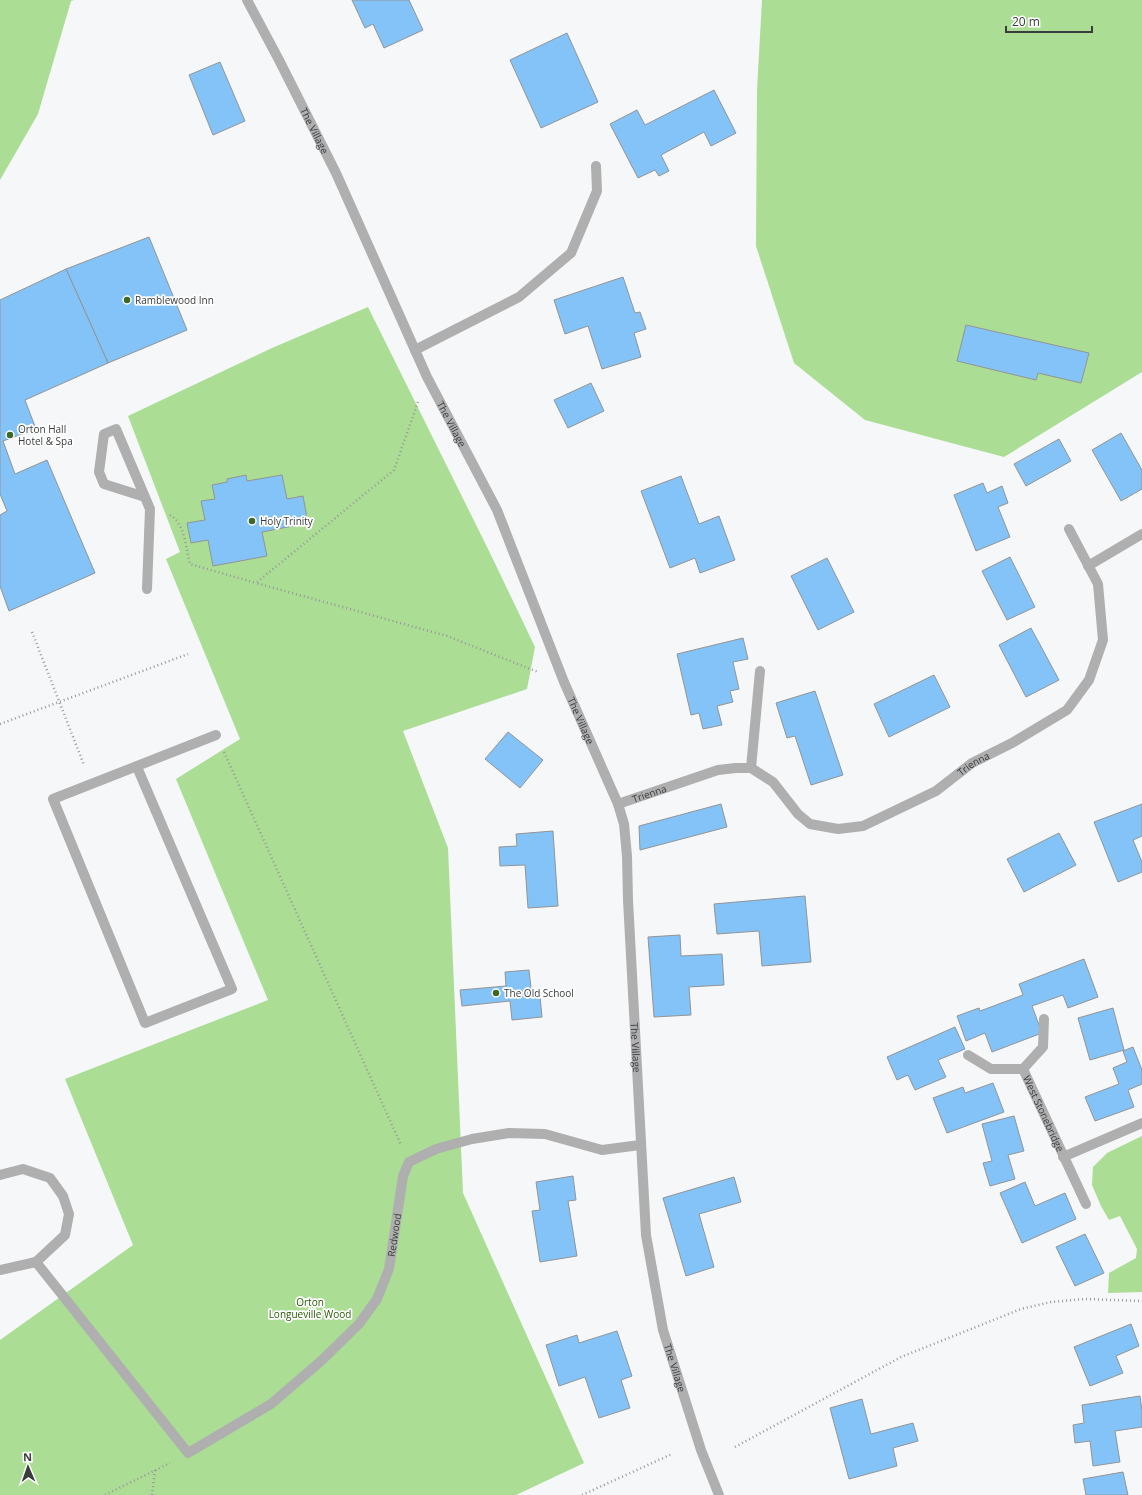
<svg xmlns="http://www.w3.org/2000/svg" width="1142" height="1495" font-family="'Open Sans',sans-serif">
	<style>
		.green { fill: #abdd95 }
		.building { fill: #84c3f8; stroke: #929495 }
		.lines { fill: none; stroke-linecap: round; stroke-linejoin: round }
		.path { stroke: #969899; stroke-width: 2.5; stroke-dasharray: 1 3; stroke-linecap: butt }
		.service { stroke: #afafb0; stroke-width: 10 }
		.minor { stroke: #afafb0; stroke-width: 10 }
		.poi-dot { fill: #3d6825; stroke: #fff; stroke-width: 1.5 }
		.labels { text-anchor: middle; stroke-width: 3.5; stroke-linejoin: round; paint-order: stroke }
		.street-label { font-size: 10px; fill: #3a3b3c; stroke: #fff }
		.poi-label { font-size: 10px; fill: #3a3b3c; stroke: #fff; text-anchor: start }
		.park-label { font-size: 10px; fill: #275a02; stroke: #fff }
	</style>
	<rect width="100%" height="100%" fill="#f5f7f9"/>
	<g class="green">
		<polygon points="0,0 74,0 71,1 38,114 0,180"/>
		<polygon points="762,0 1142,0 1142,372 1004,457 865,420 794,363 756,246 757,90"/>
		<polygon points="368,307 490,553 535,647 527,689 403,731 448,848 463,1193 584,1463 516,1495 0,1495 0,1340 133,1245 65,1079 268,1000 176,779 240,739 166,559 180,552 128,416 272,348"/>
		<polygon points="1142,1136 1142,1292 1108,1293 1109,1273 1136,1258 1137,1249 1120,1216 1109,1220 1101,1206 1092,1185 1093,1167 1107,1153"/>
	</g>
	<g class="building">
		<polygon points="352,0 409,0 423,30 384,48 373,24 365,28"/>
		<polygon points="567,33 598,102 541,128 510,60"/>
		<polygon points="220,62 245,121 213,135 189,75"/>
		<polygon points="714,90 736,133 711,146 704,132 661,155 669,171 659,176 655,170 638,178 610,124 637,110 645,125"/>
		<polygon points="149,237 187,330 108,363 66,269"/>
		<polygon points="66,269 108,363 25,400 36,429 3,441 15,474 47,460 95,573 9,611 0,586 0,515 7,511 0,494 0,300"/>
		<polygon points="623,277 635,313 640,312 646,329 634,333 641,357 602,369 588,326 565,334 554,300"/>
		<polygon points="966,325 1089,353 1081,383 1038,373 1036,380 957,361"/>
		<polygon points="591,383 604,411 568,428 554,400"/>
		<polygon points="1121,433 1142,470 1142,489 1121,501 1092,450"/>
		<polygon points="1059,439 1071,461 1026,486 1014,464"/>
		<polygon points="246,475 247,481 282,475 287,499 303,496 308,523 262,532 267,556 213,566 208,540 191,543 187,523 205,520 201,501 215,499 212,485 227,482 227,479"/>
		<polygon points="681,476 699,524 719,516 735,560 700,573 695,558 670,568 641,491"/>
		<polygon points="983,483 987,493 1002,486 1008,503 998,507 1010,537 976,551 954,495"/>
		<polygon points="1010,557 1035,607 1007,620 982,571"/>
		<polygon points="827,558 854,612 818,630 791,576"/>
		<polygon points="1031,628 1059,680 1026,697 999,645"/>
		<polygon points="743,638 748,659 733,662 739,689 730,691 733,702 717,706 722,725 703,729 699,713 691,715 677,654"/>
		<polygon points="934,675 950,707 889,737 874,704"/>
		<polygon points="815,691 843,775 811,785 795,736 787,738 776,703"/>
		<polygon points="508,732 543,760 520,788 485,759"/>
		<polygon points="721,804 727,827 640,850 639,826"/>
		<polygon points="1142,804 1142,836 1133,840 1142,862 1142,872 1118,882 1094,822"/>
		<polygon points="553,831 558,906 528,908 525,865 500,866 499,847 517,846 516,834"/>
		<polygon points="1059,833 1076,865 1024,892 1007,859"/>
		<polygon points="805,896 811,962 762,966 759,931 717,934 714,904"/>
		<polygon points="680,935 681,956 722,954 724,985 689,987 691,1015 654,1017 648,937"/>
		<polygon points="1084,959 1098,997 1068,1008 1063,995 1032,1006 1042,1033 992,1052 985,1033 966,1041 957,1016 979,1008 980,1011 1023,995 1019,984"/>
		<polygon points="529,970 532,997 540,996 542,1017 512,1020 510,1001 462,1006 460,990 506,986 505,972"/>
		<polygon points="1113,1008 1124,1050 1090,1060 1078,1018"/>
		<polygon points="955,1027 965,1049 938,1060 946,1077 915,1090 908,1075 897,1080 887,1057"/>
		<polygon points="1133,1047 1142,1070 1142,1084 1128,1090 1134,1107 1095,1121 1085,1097 1119,1084 1113,1068 1127,1062 1123,1051"/>
		<polygon points="993,1083 1004,1112 947,1133 933,1098 963,1087 965,1093"/>
		<polygon points="1014,1116 1024,1151 1008,1155 1015,1179 990,1186 983,1163 992,1161 982,1124"/>
		<polygon points="573,1176 576,1200 568,1201 577,1256 540,1262 532,1211 540,1210 536,1182"/>
		<polygon points="734,1177 741,1202 699,1214 714,1267 686,1276 663,1198"/>
		<polygon points="1025,1182 1035,1206 1065,1193 1076,1219 1022,1243 1000,1193"/>
		<polygon points="1085,1234 1104,1273 1075,1286 1056,1247"/>
		<polygon points="1131,1324 1139,1346 1116,1356 1123,1373 1090,1386 1074,1347"/>
		<polygon points="617,1331 632,1376 621,1380 630,1408 599,1418 585,1377 559,1386 546,1345 577,1335 579,1343"/>
		<polygon points="1140,1396 1142,1411 1142,1427 1115,1431 1120,1462 1093,1466 1090,1441 1075,1443 1073,1425 1084,1423 1082,1405"/>
		<polygon points="862,1399 871,1434 913,1423 918,1441 893,1448 897,1466 849,1479 830,1408"/>
		<polygon points="1123,1472 1128,1495 1086,1495 1083,1479"/>
	</g>
	<g class="lines">
		<g class="path">
			<polyline points="418,402 394,470 256,583 447,636 538,672"/>
			<path d="M170 515C185 523 186 549 190 564L256 583"/>
			<polyline points="32,632 84,765"/>
			<polyline points="0,724 188,654"/>
			<polyline points="224,752 401,1145"/>
			<polyline points="735,1447 901,1357 1021,1309 1051,1302 1085,1299 1142,1301"/>
			<polyline points="105,1495 170,1463"/>
			<polyline points="152,1495 155,1470"/>
			<polyline points="582,1495 672,1454"/>
		</g>
		<g class="service">
			<polyline points="415,350 519,297 571,253 597,191 596,166"/>
			<polyline points="145,497 104,484 99,472 104,434 116,429 150,509 147,589"/>
			<polyline points="137,767 232,989 145,1023 53,799 216,735"/>
		</g>
		<g class="minor">
			<path id="s1" d="M247 0 279 60 336 173 427 377 497 510 564 682 618 804 624 824 627 856 628 900 646 1235 663 1330 701 1450 719 1495"/>
			<polyline points="1088,566 1142,534"/>
			<polyline points="751,768 760,671"/>
			<path id="s2" d="M618 804 718 770 736 768H751L773 782 798 814 810 824 838 829 863 826 936 791 972 763 1012 743 1067 710 1089 680 1103 640 1098 584 1069 529"/>
			<polyline points="968,1055 991,1069 1023,1069 1043,1047 1044,1019"/>
			<path id="s3" d="M1023 1069 1086 1204"/>
			<polyline points="1063,1157 1142,1123"/>
			<polyline points="0,1175 23,1169 50,1178 63,1196 69,1214 65,1235 36,1262 0,1270"/>
			<path id="s4" d="M36 1262 188 1453 271 1404 321 1361 359 1324 377 1299 389 1269 403 1176 409 1162 436 1149 472 1139 509 1133 545 1134 602 1150 640 1145"/>
		</g>
	</g>
	<g class="poi-dot">
		<circle cx="127" cy="300" r="4"/>
		<circle cx="10" cy="435" r="4"/>
		<circle cx="252" cy="521" r="4"/>
		<circle cx="496" cy="993" r="4"/>
	</g>
	<g class="labels">
		<g class="street-label">
			<text dy="4" stroke="none"><textPath href="#s1" startOffset="147">The Village</textPath></text>
			<text dy="4" stroke="none"><textPath href="#s1" startOffset="471">The Village</textPath></text>
			<text dy="4" stroke="none"><textPath href="#s1" startOffset="795">The Village</textPath></text>
			<text dy="4" stroke="none"><textPath href="#s2" startOffset="402">Trienna</textPath></text>
			<text dy="4" stroke="none"><textPath href="#s2" startOffset="33">Trienna</textPath></text>
			<text dy="4" stroke="none"><textPath href="#s1" startOffset="1131">The Village</textPath></text>
			<text dy="4" stroke="none"><textPath href="#s3" startOffset="49">West Stonebridge</textPath></text>
			<text dy="4" stroke="none"><textPath href="#s4" startOffset="557">Redwood</textPath></text>
			<text dy="4" stroke="none"><textPath href="#s1" startOffset="1455">The Village</textPath></text>
		</g>
		<g class="poi-label">
			<text x="135" y="304">Ramblewood Inn</text>
			<text x="18" y="433">Orton Hall<tspan x="18" dy="12">Hotel &amp; Spa</tspan></text>
			<text x="260" y="525">Holy Trinity</text>
			<text x="504" y="997">The Old School</text>
		</g>
		<g class="park-label">
			<text x="310" y="1306">Orton<tspan x="310" dy="12">Longueville Wood</tspan></text>
		</g>
	</g>
	<g transform="translate(28 1467) rotate(358)" stroke="#ffffff" stroke-width="3" paint-order="stroke">
	<path d="M0-3L7 15L0 10L-7 15Z" fill="#3a3b3c"/>
	<text y="-6" font-size="11" font-weight="bold" text-anchor="middle" fill="#3a3b3c">N</text>
	</g>
	<path d="M1006 26v6h86v-6" fill="none" stroke="#3a3b3c" stroke-width="2"/>
	<text x="1012" y="26" font-size="12" fill="#3a3b3c" stroke="#ffffff" stroke-width="3" paint-order="stroke">20 m</text>
</svg>
